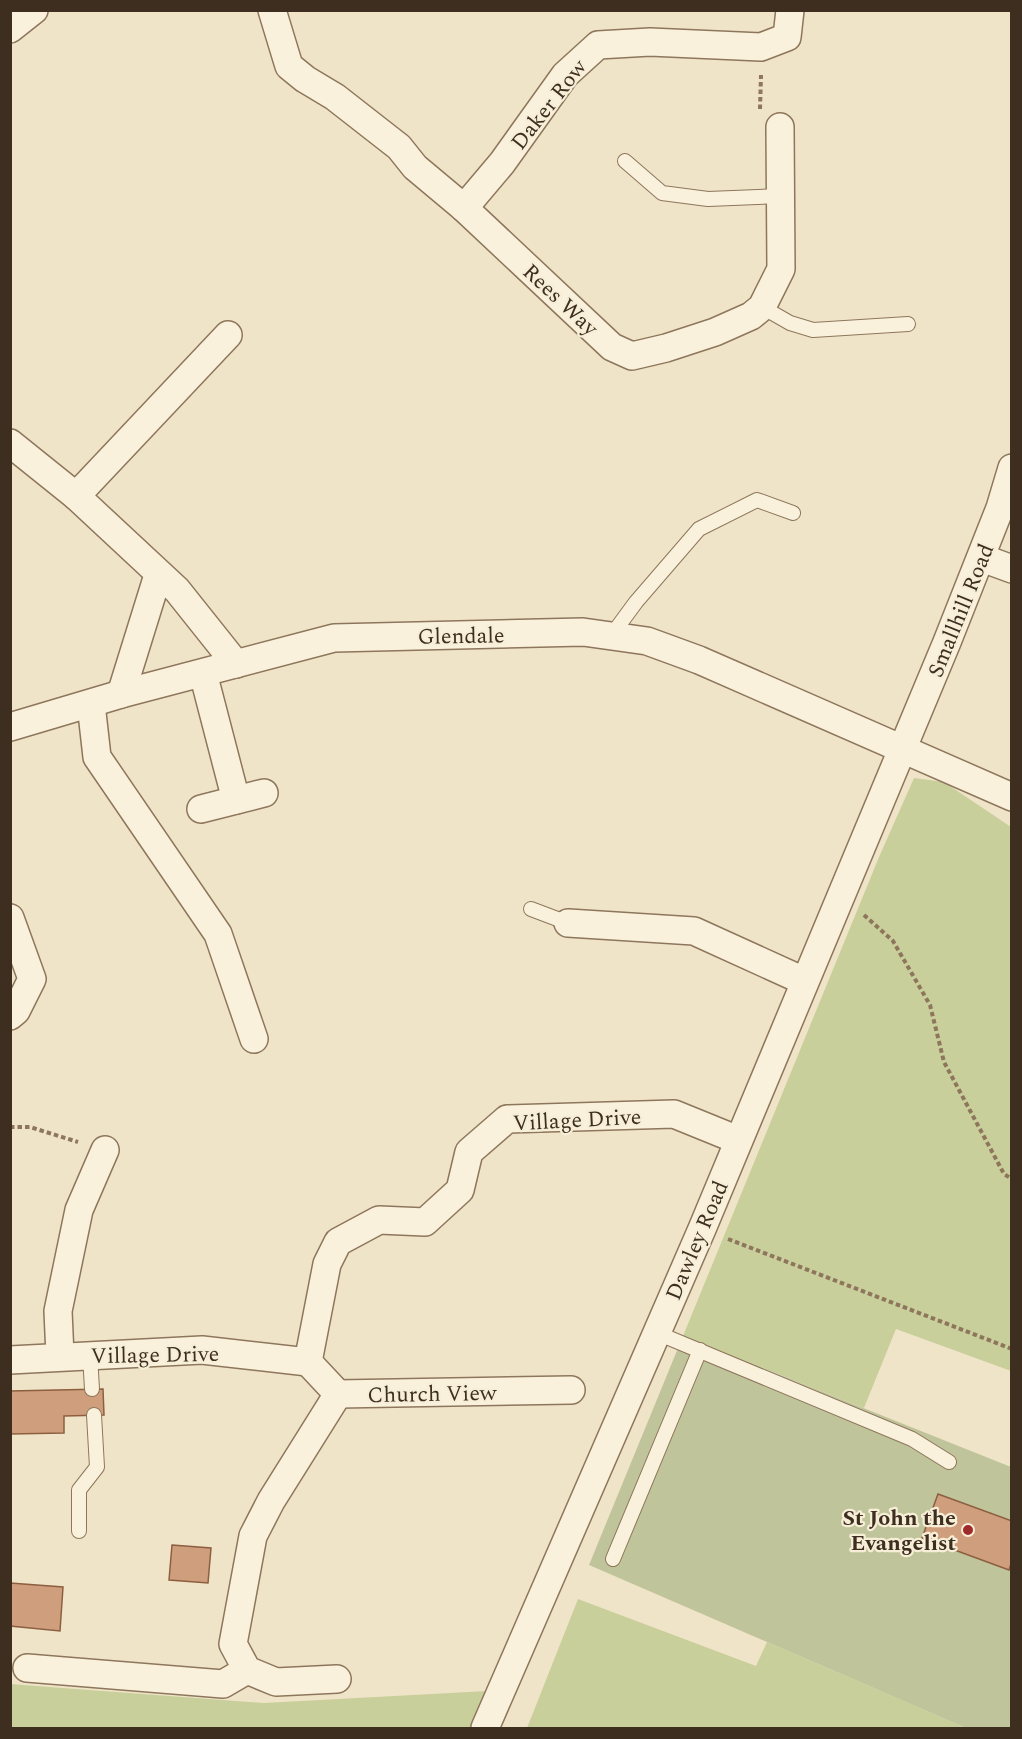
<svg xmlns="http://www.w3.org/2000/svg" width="1022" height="1739" font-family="Spectral,serif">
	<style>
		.green { fill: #c9cf9b }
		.cemetery { fill: #bfc49a }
		.building { fill: #cf9f7d; stroke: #8d5f41; stroke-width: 1.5 }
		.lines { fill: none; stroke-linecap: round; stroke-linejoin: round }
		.service-casing { stroke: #8d765c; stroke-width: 16 }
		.minor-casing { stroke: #8d765c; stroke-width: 30 }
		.path { stroke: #8d765c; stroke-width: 4; stroke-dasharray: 4.5 3; stroke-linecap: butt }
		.service { stroke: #faf1dc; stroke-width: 14 }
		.minor { stroke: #faf1dc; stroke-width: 27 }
		.poi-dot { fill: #9e2a2b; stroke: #f7eed8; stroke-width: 2 }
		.labels { text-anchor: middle; stroke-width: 4.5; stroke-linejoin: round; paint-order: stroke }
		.street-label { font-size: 22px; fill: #3d2e20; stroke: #f7eed8 }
		.poi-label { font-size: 22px; font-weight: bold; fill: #3d2e20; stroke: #f7eed8; text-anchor: end }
	</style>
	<rect width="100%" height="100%" fill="#f0e4c8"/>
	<g class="green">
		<polygon points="914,778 944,782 1011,827 1011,1371 896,1329 864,1408 683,1336 879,857"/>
		<polygon points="578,1599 756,1666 767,1642 966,1728 527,1728"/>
		<polygon points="10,1684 264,1703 487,1691 470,1728 11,1728"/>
	</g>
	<polygon class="cemetery" points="683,1336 1011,1467 1011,1728 966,1728 589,1565"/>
	<g class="building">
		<polygon points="103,1389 104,1415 64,1416 64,1433 10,1434 10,1391"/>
		<polygon points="938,1494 1012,1521 1012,1561 1009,1570 922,1538"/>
		<polygon points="172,1545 211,1548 208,1583 169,1580"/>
		<polygon points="10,1583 63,1587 60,1631 10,1626"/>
	</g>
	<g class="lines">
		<g class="service-casing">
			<g id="service">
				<polyline points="625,161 662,193 708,199 781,196"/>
				<polyline points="762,307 790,323 813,330 908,324"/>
				<polyline points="611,636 636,602 699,529 757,500 793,513"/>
				<polyline points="531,909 568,923"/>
				<polyline points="657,1333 912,1439 949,1462"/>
				<polyline points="90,1355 92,1389"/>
				<polyline points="79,1531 79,1490 97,1467 94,1415"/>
				<polyline points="613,1559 700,1350"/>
			</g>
		</g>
		<g class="minor-casing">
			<g id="minor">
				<polyline points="272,10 289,66 305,79 335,97 399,147 415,167 464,208 612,347 632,356 666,348 715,332 751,316 762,307 781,269 780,127"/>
				<polyline points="10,29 34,10"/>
				<polyline points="464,208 502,163 565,75 598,45 650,42 761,47 787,37 790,10"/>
				<polyline points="10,443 76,496 177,590 236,664"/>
				<polyline points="76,496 228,335"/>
				<polyline points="982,558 1012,569"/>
				<polyline points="203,673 236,800"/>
				<polyline points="121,694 158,575"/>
				<polyline points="91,704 97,757 218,934 254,1039"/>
				<polyline points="10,727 121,694 334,638 583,632 647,641 699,660 1012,797"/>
				<polyline points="201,809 264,793"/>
				<polyline points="10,918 32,979 16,1011 10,1016"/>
				<polyline points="568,923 694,931 804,981"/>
				<polyline points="60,1356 58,1311 79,1210 105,1150"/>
				<polyline points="10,1360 202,1350 308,1362 327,1264 338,1242 379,1220 425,1222 460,1190 469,1152 507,1119 674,1114 738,1140"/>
				<polyline points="308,1362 338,1394 571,1390"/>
				<polyline points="27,1668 223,1684 247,1670"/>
				<polyline points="337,1679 276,1682 247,1670 233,1644 253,1536 271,1501 338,1394"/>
				<polyline points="485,1728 702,1229 947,642 1000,508 1012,468"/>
			</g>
		</g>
		<g class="path">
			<polyline points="760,109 761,75"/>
			<polyline points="864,915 893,941 930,1005 944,1062 1004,1174 1012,1179"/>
			<polyline points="10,1127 30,1127 78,1142"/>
			<polyline points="728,1239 1012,1349"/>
		</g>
		<use href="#service" class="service"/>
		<use href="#minor" class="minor"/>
	</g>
	<circle class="poi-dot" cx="968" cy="1530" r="6"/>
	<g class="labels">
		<g class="street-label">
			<text transform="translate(548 104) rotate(-52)" y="8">Daker Row</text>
			<text transform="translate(561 299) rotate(43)" y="8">Rees Way</text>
			<text transform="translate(960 610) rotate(-68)" y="8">Smallhill Road</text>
			<text transform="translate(461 635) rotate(-1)" y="8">Glendale</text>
			<text transform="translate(577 1119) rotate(-3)" y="8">Village Drive</text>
			<text transform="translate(696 1240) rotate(-67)" y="8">Dawley Road</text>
			<text transform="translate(155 1354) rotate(-1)" y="8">Village Drive</text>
			<text transform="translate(432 1393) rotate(-1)" y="8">Church View</text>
		</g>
		<g class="poi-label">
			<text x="956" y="1525">St John the<tspan x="956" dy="25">Evangelist</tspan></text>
		</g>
	</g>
	<rect width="1022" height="1739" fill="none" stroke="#3d2e20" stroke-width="24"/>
</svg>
